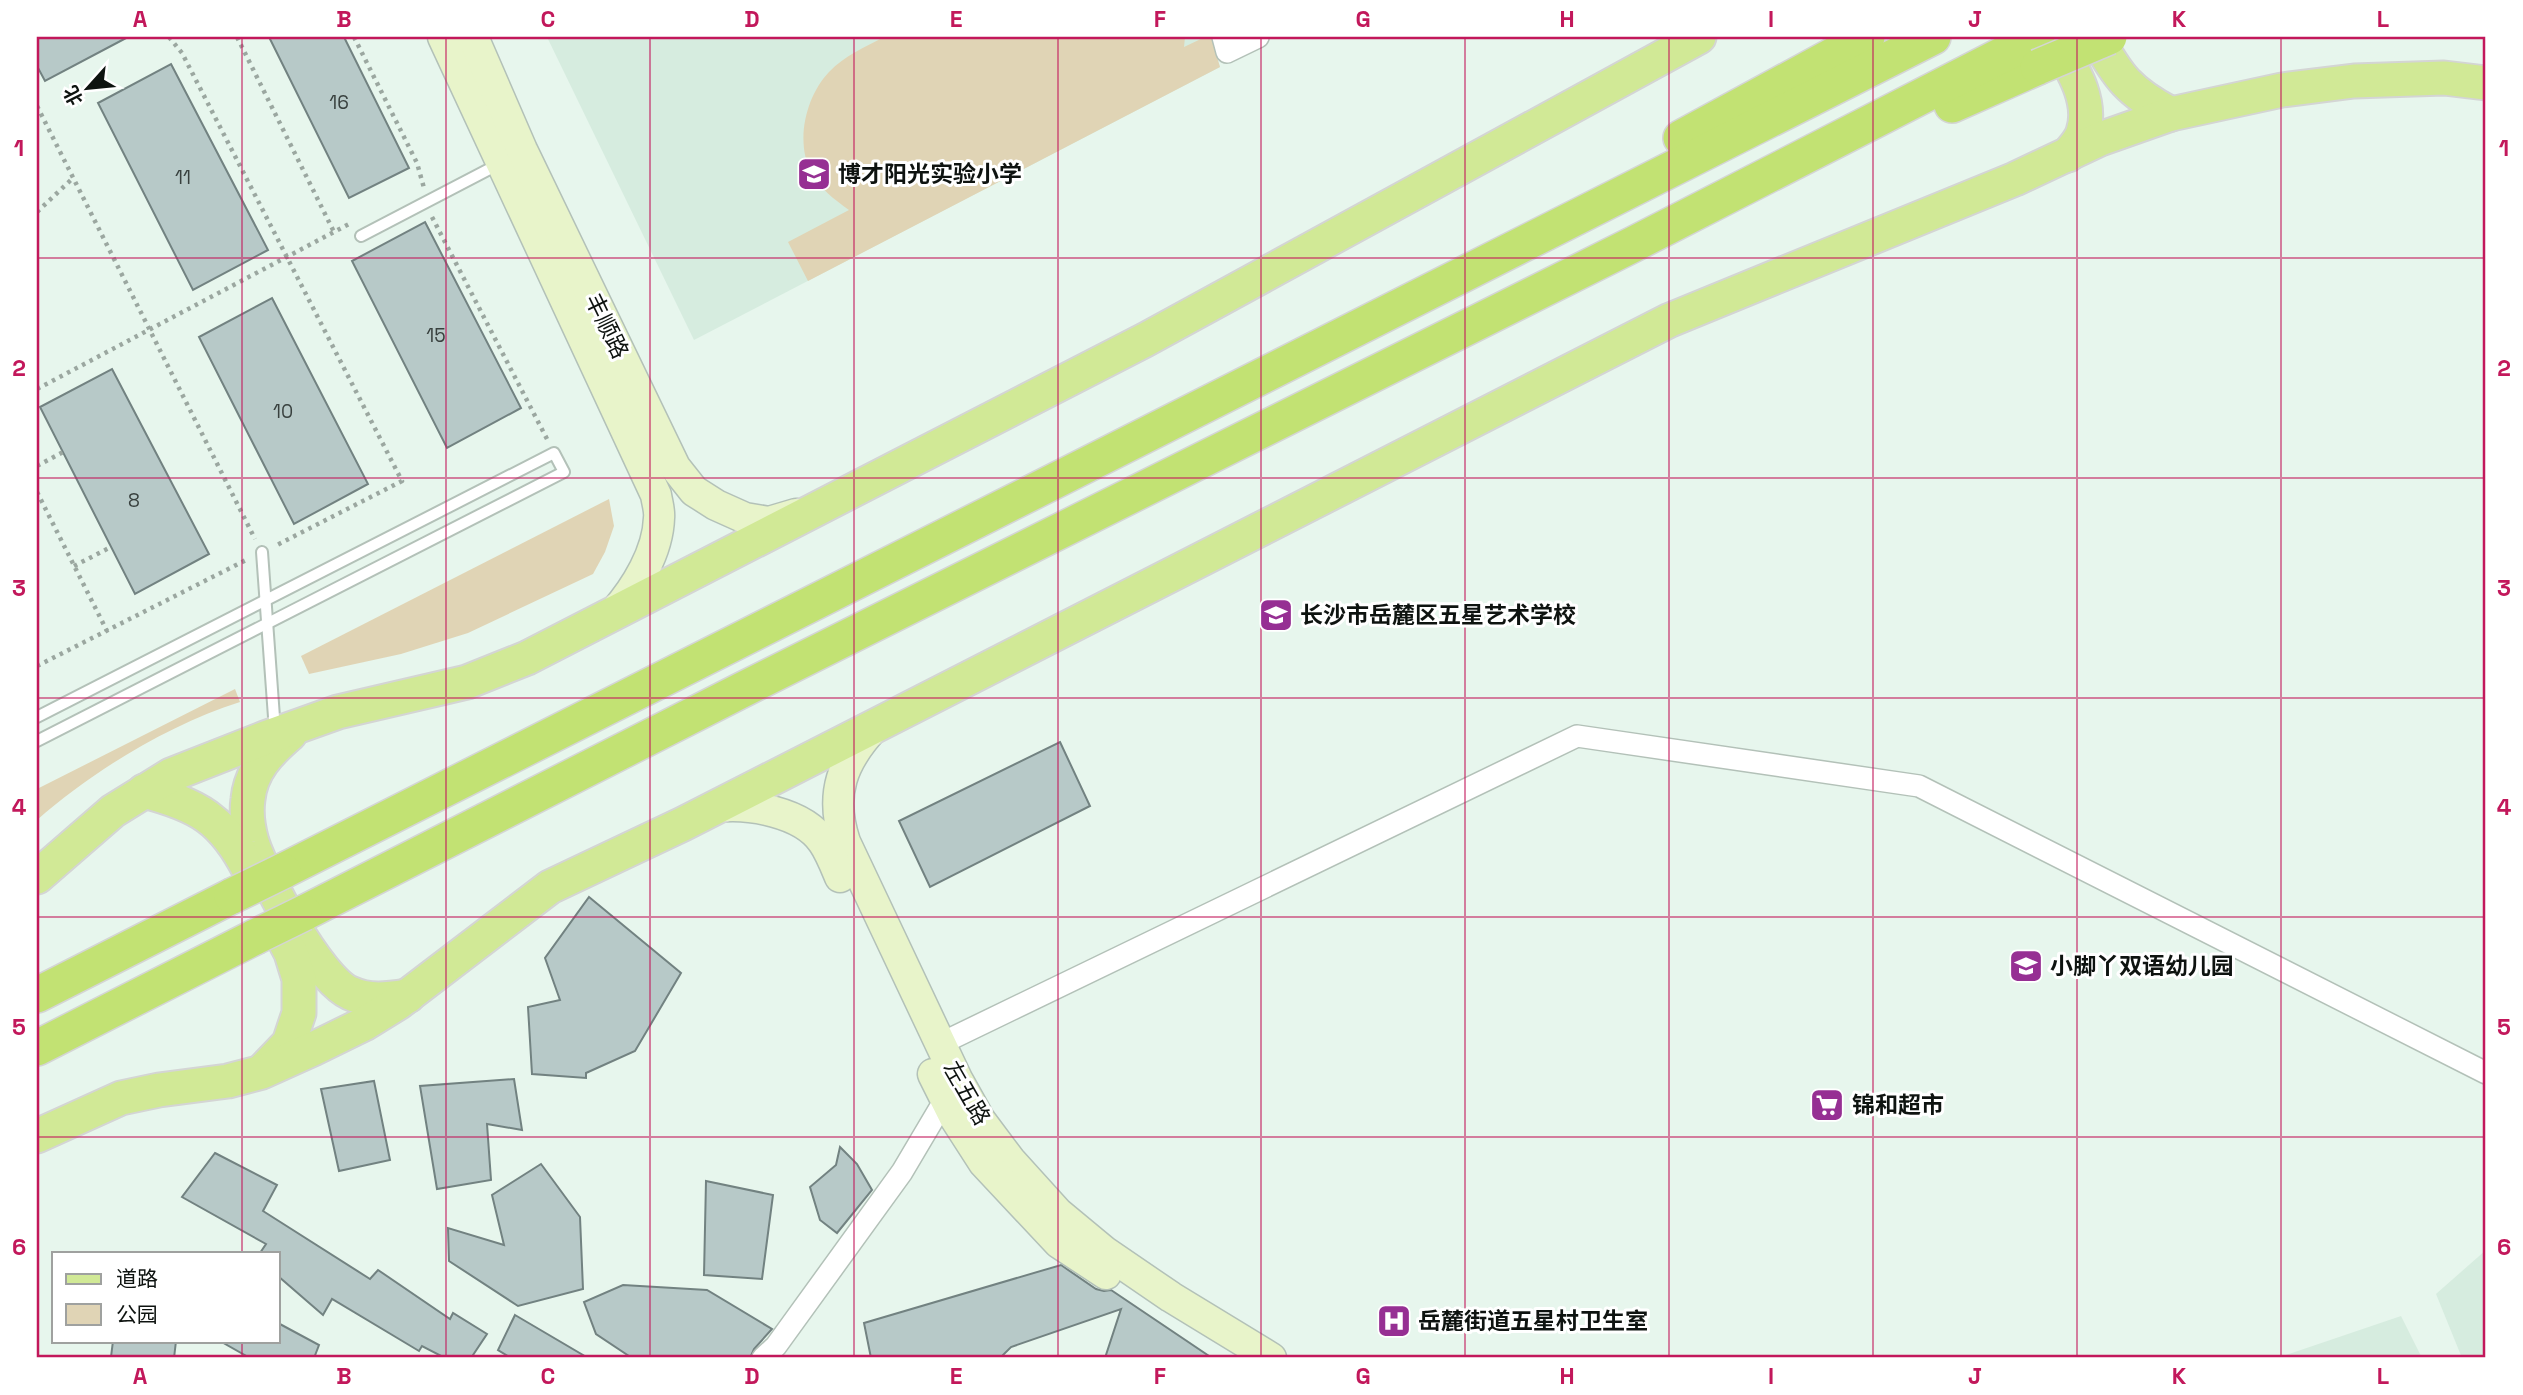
<svg xmlns="http://www.w3.org/2000/svg" width="2523" height="1395" font-family="'Space Grotesk','Noto Sans SC',sans-serif">
	<style>
		.built { fill: #d6ecdf }
		.green { fill: #e0d4b5 }
		.building { fill: #b7c9c8; stroke: #728281; stroke-width: 2 }
		.lines { fill: none; stroke-linecap: round; stroke-linejoin: round }
		.service-casing { stroke: #b3c1b8; stroke-width: 14 }
		.minor-casing { stroke: #b3c1b8; stroke-width: 24 }
		.secondary-casing { stroke: #b3c1b8; stroke-width: 33 }
		.primary-casing { stroke: #d4d5d4; stroke-width: 37 }
		.trunk-casing { stroke: #d4d5d4; stroke-width: 38 }
		.path { stroke: #9ba7a0; stroke-width: 4.5; stroke-dasharray: 3.5 5; stroke-linecap: butt }
		.service { stroke: #fff; stroke-width: 10 }
		.minor { stroke: #fff; stroke-width: 21 }
		.secondary { stroke: #e8f4ca; stroke-width: 30 }
		.primary { stroke: #d1e996; stroke-width: 33 }
		.trunk { stroke: #c2e273; stroke-width: 35 }
		.trunk-bridge-casing { stroke: #d4d5d4; stroke-width: 38; stroke-linecap: butt }
		.trunk-bridge { stroke: #c2e273; stroke-width: 35 }
		.grid { fill: none; stroke: #c2185b; stroke-width: 2; stroke-opacity: 0.55 }
		.labels { text-anchor: middle; stroke-width: 6; stroke-linejoin: round; paint-order: stroke }
		.number-label { font-size: 19px; fill: #38403e }
		.poi-label { font-size: 23px; font-weight: bold; fill: #0e1310; stroke: #fff; text-anchor: start }
		.street-label { font-size: 23px; fill: #0e1310; stroke: #fff }
		.neatline { fill: none; stroke: #c2185b; stroke-width: 2.5 }
		.grid-label { font-size: 23px; text-anchor: middle; font-weight: bold; fill: #c2185b }
	</style>
	<rect width="100%" height="100%" fill="#e7f6ed"/>
	<g class="built">
		<polygon points="547,37 1211,37 1220,67 694,340"/>
		<polygon points="2486,1250 2486,1358 2462,1358 2436,1294"/>
		<polygon points="2401,1316 2422,1358 2277,1358"/>
	</g>
	<g class="green">
		<path d="M884 37H1185L1184 47 1205 37H1211L1220 67 808 281 788 242 849 210C834 199 820 189 811 172 795 141 806 96 829 72 844 56 865 47 884 37Z"/>
		<polygon points="609,499 614,526 605,552 593,574 468,633 401,654 309,674 301,656"/>
		<path d="M235 689 240 702C168 725 94 770 37 820V789Z"/>
	</g>
	<g class="building">
		<polygon points="37,37 128,37 45,81 37,66"/>
		<polygon points="269,37 344,37 409,168 349,198"/>
		<polygon points="171,64 268,250 193,290 98,103"/>
		<polygon points="425,222 521,408 447,448 352,261"/>
		<polygon points="272,298 368,484 294,524 199,337"/>
		<polygon points="112,369 209,554 135,594 40,407"/>
		<polygon points="1060,742 1090,806 930,887 899,821"/>
		<polygon points="589,897 681,973 635,1051 586,1073 586,1078 532,1074 528,1007 560,1000 545,958"/>
		<polygon points="514,1079 522,1130 487,1124 491,1180 437,1189 420,1086"/>
		<polygon points="374,1081 390,1160 339,1171 321,1089"/>
		<polygon points="840,1147 857,1164 872,1190 837,1233 820,1220 810,1187 836,1165"/>
		<polygon points="215,1153 277,1185 263,1211 370,1279 378,1270 450,1319 453,1313 487,1334 471,1358 445,1358 422,1346 419,1351 332,1299 323,1315 278,1276 278,1253 260,1253 266,1244 182,1197"/>
		<polygon points="541,1164 580,1217 583,1289 518,1306 449,1261 448,1228 504,1245 492,1195"/>
		<polygon points="706,1181 773,1195 762,1279 704,1275"/>
		<polygon points="1061,1265 1096,1289 1104,1291 1111,1290 1212,1358 1105,1358 1121,1309 1011,1347 1000,1358 871,1358 864,1323"/>
		<polygon points="623,1285 707,1290 772,1329 754,1349 750,1358 632,1358 596,1334 584,1302"/>
		<polygon points="515,1315 588,1358 511,1358 498,1350"/>
		<polygon points="278,1323 319,1345 314,1358 250,1358 220,1341 278,1341"/>
		<polygon points="113,1341 176,1341 174,1358 111,1357"/>
	</g>
	<g class="lines">
		<g class="service-casing">
			<g id="service">
				<polyline points="361,236 501,163"/>
				<polyline points="262,552 275,731"/>
				<polyline points="37,717 554,453 564,472 37,741"/>
			</g>
		</g>
		<g class="minor-casing">
			<g id="minor">
				<polyline points="1223,37 1227,52 1258,37"/>
				<polyline points="940,1044 1577,736 1919,786 2486,1073"/>
				<polyline points="763,1358 776,1346 902,1172 950,1091"/>
			</g>
		</g>
		<g class="secondary-casing">
			<g id="secondary">
				<path d="M443 37 656 495C657 502 660 511 659 518 658 552 636 588 614 613"/>
				<polyline points="473,37 522,150 675,467 694,491 716,505 745,518 769,522 796,514"/>
				<path d="M876 725C842 761 829 794 845 842L957 1079 980 1120 1010 1160 1058 1213 1105 1252 1171 1297 1271 1358"/>
				<path d="M716 807C748 803 803 812 823 842 830 852 835 865 840 877"/>
				<polyline points="933,1074 955,1118 984,1163 1059,1243 1106,1274"/>
			</g>
		</g>
		<g class="primary-casing">
			<g id="primary">
				<path d="M2054 37C2069 64 2094 99 2083 132 2081 140 2073 148 2068 155"/>
				<path d="M2096 37C2118 77 2129 92 2171 114"/>
				<path d="M290 734C269 752 251 770 248 799 246 813 248 828 252 842 263 876 318 979 350 993 369 1002 388 999 408 996"/>
				<path d="M144 791C198 805 223 819 249 870"/>
				<polyline points="37,877 113,811 171,775 265,738 338,712 467,682 527,658 1145,340 1699,37"/>
				<polyline points="265,1068 289,1043 299,1013 299,979 291,953 281,934"/>
				<polyline points="37,1136 121,1098 159,1090 228,1081 262,1072 313,1049 364,1024 398,1003 550,887 683,824 1670,320 2015,179 2100,139 2171,114 2282,90 2354,81 2444,78 2486,83"/>
			</g>
		</g>
		<g class="trunk-casing">
			<g id="trunk">
				<polyline points="1952,105 2038,67"/>
				<polyline points="1681,138 1867,37"/>
				<polyline points="283,871 1933,37"/>
				<polyline points="304,913 742,690 1634,244 2037,37"/>
				<polyline points="37,995 232,896"/>
				<polyline points="37,1048 255,937"/>
			</g>
		</g>
		<g class="path">
			<polyline points="169,37 182,53 402,481 275,546"/>
			<polyline points="237,37 334,232"/>
			<polyline points="354,37 417,163 424,188"/>
			<polyline points="37,106 255,539"/>
			<polyline points="37,212 73,178"/>
			<polyline points="432,217 547,439"/>
			<polyline points="37,389 349,224"/>
			<polyline points="37,466 63,452"/>
			<polyline points="37,492 107,631"/>
			<polyline points="74,566 111,547"/>
			<polyline points="37,666 248,559"/>
		</g>
		<use href="#service" class="service"/>
		<use href="#minor" class="minor"/>
		<use href="#secondary" class="secondary"/>
		<use href="#primary" class="primary"/>
		<use href="#trunk" class="trunk"/>
		<g class="trunk-bridge-casing">
			<g id="trunk-bridge">
				<polyline points="2038,67 2109,37"/>
				<polyline points="232,896 283,871"/>
				<polyline points="255,937 304,913"/>
			</g>
		</g>
		<use href="#trunk-bridge" class="trunk-bridge"/>
	</g>
	<path class="grid" d="M242 37V1253M446 37V1358M650 37V1358M854 37V1358M1058 37V1358M1261 37V1358M1465 37V1358M1669 37V1358M1873 37V1358M2077 37V1358M2281 37V1358M37 258H2486M37 478H2486M37 698H2486M37 917H2486M37 1137H2486M242 1341V1358"/>
	<defs>
		<g id="school-square" transform="scale(1.75)"><rect x="-9" y="-9" width="18" height="18" rx="4" fill="#962f93" stroke="#fff"/><path d="M0-5L7-2L0 1L-7-2ZM-4 1L0 2.5L4 1V4Q0 6-4 4Z" fill="#fff"/></g>
		<g id="supermarket-square" transform="scale(1.75)"><rect x="-9" y="-9" width="18" height="18" rx="4" fill="#962f93" stroke="#fff"/><path d="M-6-5.5h2.5l.6 2H6L4.5 2H-2.5L-4.4-4H-6ZM-1.5 3.2a1.3 1.3 0 1 0 .1 0ZM3 3.2a1.3 1.3 0 1 0 .1 0Z" fill="#fff"/></g>
		<g id="hospital-square" transform="scale(1.75)"><rect x="-9" y="-9" width="18" height="18" rx="4" fill="#962f93" stroke="#fff"/><path d="M-5-5h3v3.5h4V-5h3V5h-3V1.5h-4V5h-3Z" fill="#fff"/></g>
	</defs>
	<g fill-rule="evenodd">
		<use href="#school-square" x="814" y="174"/>
		<use href="#school-square" x="1276" y="615"/>
		<use href="#school-square" x="2026" y="966"/>
		<use href="#supermarket-square" x="1827" y="1105"/>
		<use href="#hospital-square" x="1394" y="1321"/>
	</g>
	<g class="labels">
		<g class="number-label">
			<text x="339" y="109">16</text>
			<text x="183" y="184">11</text>
			<text x="436" y="342">15</text>
			<text x="283" y="418">10</text>
			<text x="134" y="507">8</text>
		</g>
		<g class="poi-label">
			<text x="838" y="182">博才阳光实验小学</text>
			<text x="1300" y="623">长沙市岳麓区五星艺术学校</text>
			<text x="2050" y="974">小脚丫双语幼儿园</text>
			<text x="1852" y="1113">锦和超市</text>
			<text x="1418" y="1329">岳麓街道五星村卫生室</text>
		</g>
		<g class="street-label">
			<text transform="translate(607 326) rotate(64)" y="8">丰顺路</text>
			<text transform="translate(967 1093) rotate(60)" y="8">左五路</text>
		</g>
	</g>
	<rect width="2523" height="1395" fill="none" stroke="#ffffff" stroke-width="77"/>
	<rect x="52" y="1252" width="228" height="91" fill="#ffffff" stroke="#9fa19f" stroke-width="2"/>
	<rect x="66" y="1274" width="35" height="10" fill="#d1e996" stroke="#9fa19f" stroke-width="2"/>
	<text x="116" y="1286" font-size="21" fill="#0e1310">道路</text>
	<rect x="66" y="1304" width="35" height="21" fill="#e0d4b5" stroke="#9fa19f" stroke-width="2"/>
	<text x="116" y="1322" font-size="21" fill="#0e1310">公园</text>
	<g transform="translate(88 88) rotate(243)" stroke="#ffffff" stroke-width="5" paint-order="stroke">
	<path d="M0-5L12 26L0 18L-12 26Z" fill="#0e1310"/>
	<text y="-10" font-size="19" font-weight="bold" text-anchor="middle" fill="#0e1310">北</text>
	</g>
	<rect x="38" y="38" width="2446" height="1318" class="neatline"/>
	<g class="grid-label">
		<text x="140" y="27">A</text>
		<text x="344" y="27">B</text>
		<text x="548" y="27">C</text>
		<text x="752" y="27">D</text>
		<text x="956" y="27">E</text>
		<text x="1160" y="27">F</text>
		<text x="1363" y="27">G</text>
		<text x="1567" y="27">H</text>
		<text x="1771" y="27">I</text>
		<text x="1975" y="27">J</text>
		<text x="2179" y="27">K</text>
		<text x="2383" y="27">L</text>
		<text x="19" y="156">1</text>
		<text x="2504" y="156">1</text>
		<text x="19" y="376">2</text>
		<text x="2504" y="376">2</text>
		<text x="19" y="596">3</text>
		<text x="2504" y="596">3</text>
		<text x="19" y="815">4</text>
		<text x="2504" y="815">4</text>
		<text x="19" y="1035">5</text>
		<text x="2504" y="1035">5</text>
		<text x="19" y="1255">6</text>
		<text x="2504" y="1255">6</text>
		<text x="140" y="1384">A</text>
		<text x="344" y="1384">B</text>
		<text x="548" y="1384">C</text>
		<text x="752" y="1384">D</text>
		<text x="956" y="1384">E</text>
		<text x="1160" y="1384">F</text>
		<text x="1363" y="1384">G</text>
		<text x="1567" y="1384">H</text>
		<text x="1771" y="1384">I</text>
		<text x="1975" y="1384">J</text>
		<text x="2179" y="1384">K</text>
		<text x="2383" y="1384">L</text>
	</g>
</svg>
